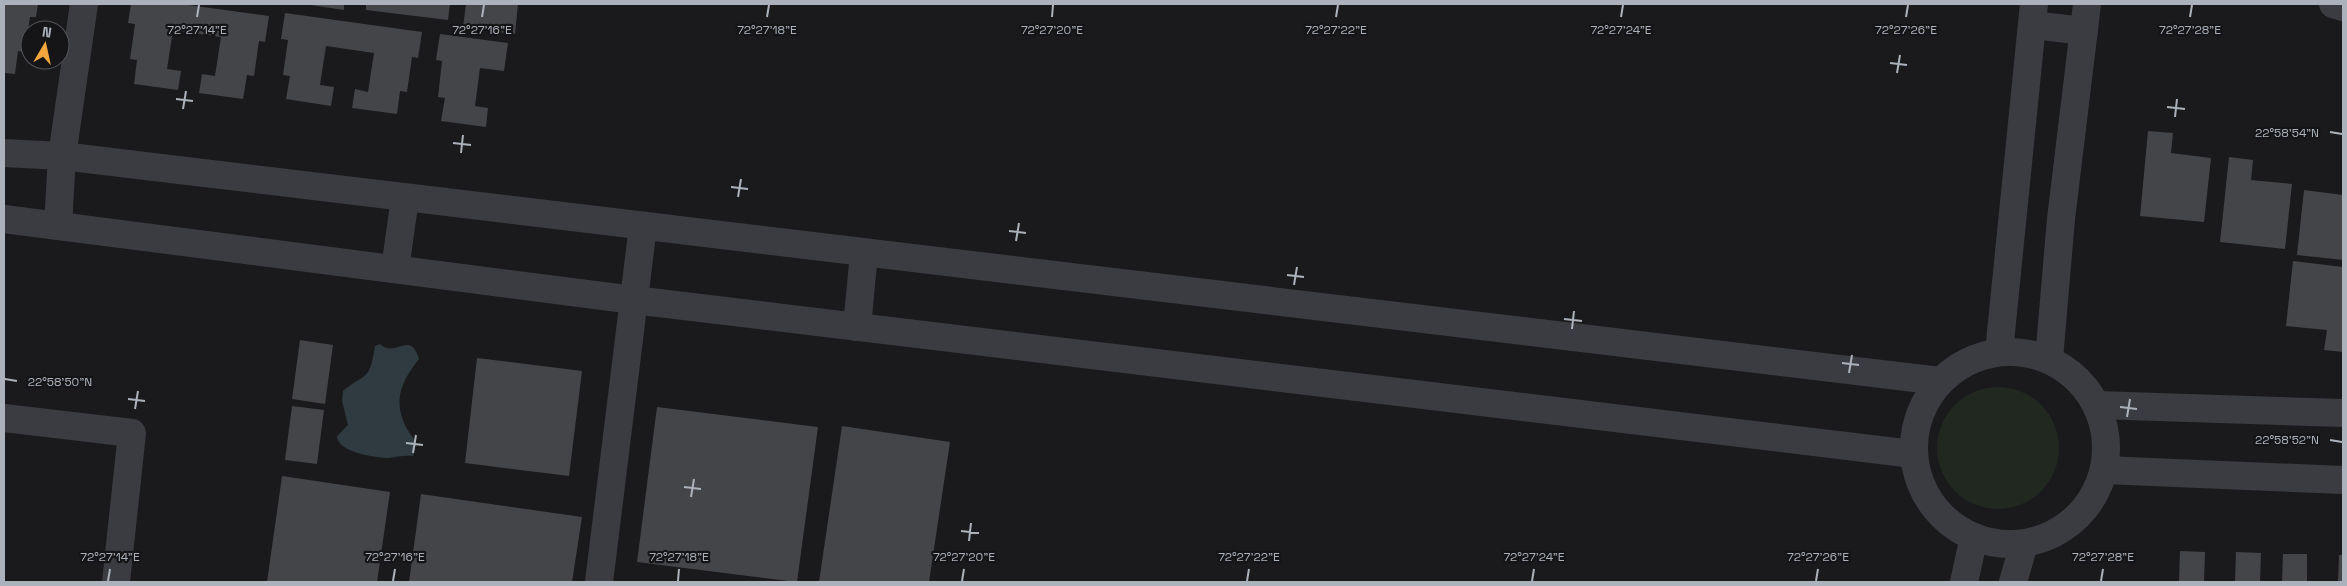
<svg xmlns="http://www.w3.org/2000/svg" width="2347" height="586" font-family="'Space Grotesk',sans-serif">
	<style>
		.green { fill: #202820 }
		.water { fill: #2f3a41 }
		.building { fill: #444549 }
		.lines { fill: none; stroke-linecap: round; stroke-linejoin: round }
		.minor { stroke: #3b3c41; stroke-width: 28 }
		.ticks { fill: none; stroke: #acb2bc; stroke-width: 2 }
		.ticks-label { font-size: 12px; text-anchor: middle; fill: #acb2bc; stroke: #151517; stroke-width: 4.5; stroke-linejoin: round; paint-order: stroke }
	</style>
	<rect width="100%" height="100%" fill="#1a1a1c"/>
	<circle class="green" cx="1998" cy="448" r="61"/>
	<path class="water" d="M380 344C396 359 410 329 419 359 401 382 393 400 406 427 409 433 414 438 416 444L413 456C404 455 397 457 389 458 375 458 337 452 337 436L348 425 342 401 343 391C368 371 369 382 375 346Z"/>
	<g class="building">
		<polygon points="4,4 38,4 36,17 30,17 25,52 18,51 15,74 4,73"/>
		<polygon points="131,4 181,4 269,16 265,42 259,41 254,76 247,75 243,99 199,93 202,74 215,76 221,37 173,30 167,69 181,71 178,90 134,84 137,60 130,59 135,24 128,23"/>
		<polygon points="304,4 344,4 344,10"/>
		<polygon points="366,4 450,4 448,20 366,10"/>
		<polygon points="466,4 518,4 515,34 463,28"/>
		<polygon points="285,13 422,32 418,58 412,57 407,92 400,91 397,114 352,108 355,89 368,92 374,53 326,46 320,85 334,87 331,106 286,99 290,76 283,75 288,40 281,39"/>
		<polygon points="440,34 508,43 504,71 480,68 475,106 488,108 486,127 441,121 445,98 438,97 442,61 436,60"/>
		<polygon points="2148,131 2173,133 2171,153 2211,158 2204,222 2140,216"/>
		<polygon points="2229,157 2253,160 2251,180 2292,184 2285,249 2220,242"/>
		<polygon points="2304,190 2343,195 2343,260 2297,255"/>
		<polygon points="2293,261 2343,267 2343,352 2324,350 2327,330 2286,326"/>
		<polygon points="300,340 333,345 325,404 292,399"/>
		<polygon points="477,358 582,371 569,476 465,463"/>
		<polygon points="292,406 324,410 317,464 285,460"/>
		<polygon points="657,407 818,427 797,582 637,562"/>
		<polygon points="842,426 950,442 929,582 819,582"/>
		<polygon points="282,476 390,492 377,582 267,582"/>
		<polygon points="421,494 582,517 572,582 409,582"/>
		<polygon points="2180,551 2205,552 2204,582 2179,582"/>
		<polygon points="2236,552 2261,553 2260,582 2235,582"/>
		<polygon points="2283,554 2307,554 2307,582 2282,582"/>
		<polygon points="2339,555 2343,555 2343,582 2338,582"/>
	</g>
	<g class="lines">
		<g class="minor">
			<polyline points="2333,4 2343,7"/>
			<polyline points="2032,25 2084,31"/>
			<polyline points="4,153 62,156 1940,381"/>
			<polyline points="4,219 634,300 1913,454"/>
			<polyline points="58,226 62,156 84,4"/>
			<polyline points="395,269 405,198"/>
			<polyline points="857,327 864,253"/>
			<circle cx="2010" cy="448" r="96"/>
			<polyline points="1999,352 2034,4"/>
			<polyline points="2049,359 2061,219 2087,4"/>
			<polyline points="2097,405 2343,413"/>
			<polyline points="4,418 132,433 116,582"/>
			<polyline points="2104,470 2343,480"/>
			<polyline points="599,582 643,226"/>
			<polyline points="1964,582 1974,537"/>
			<polyline points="2013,582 2024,544"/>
		</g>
	</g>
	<path class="ticks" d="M197 17 199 5M482 17 484 5M767 17 769 5M1052 17 1053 5M1336 17 1338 5M1621 17 1623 5M1906 17 1908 5M2190 17 2192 5M1890 63 1907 65M1897 73 1900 55M176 99 193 101M2167 107 2185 109M183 109 186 91M2175 117 2177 99M2330 132 2342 134M453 143 471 145M461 153 463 135M731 187 748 189M738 197 741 179M1009 231 1026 233M1016 241 1019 223M1287 275 1304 277M1294 285 1297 267M1564 319 1582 321M1572 329 1574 311M1842 363 1859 365M1849 373 1852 355M5 379 17 381M128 399 145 401M2120 407 2137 409M135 409 138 391M2127 417 2130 399M2330 440 2342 442M406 443 423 445M413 453 416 435M684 487 701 489M691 497 694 479M961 531 979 533M969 541 971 523M108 581 110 569M393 581 395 569M678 581 679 569M962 581 964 569M1247 581 1249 569M1532 581 1534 569M1816 581 1818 569M2101 581 2103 569"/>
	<g class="ticks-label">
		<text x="197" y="34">72°27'14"E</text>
		<text x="482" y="34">72°27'16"E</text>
		<text x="767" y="34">72°27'18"E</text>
		<text x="1052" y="34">72°27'20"E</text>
		<text x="1336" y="34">72°27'22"E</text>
		<text x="1621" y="34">72°27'24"E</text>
		<text x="1906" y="34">72°27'26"E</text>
		<text x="2190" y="34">72°27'28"E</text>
		<text x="2287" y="137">22°58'54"N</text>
		<text x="60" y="386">22°58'50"N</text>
		<text x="2287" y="444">22°58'52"N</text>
		<text x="110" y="561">72°27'14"E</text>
		<text x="395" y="561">72°27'16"E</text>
		<text x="679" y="561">72°27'18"E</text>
		<text x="964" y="561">72°27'20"E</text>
		<text x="1249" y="561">72°27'22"E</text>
		<text x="1534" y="561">72°27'24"E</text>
		<text x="1818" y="561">72°27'26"E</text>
		<text x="2103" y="561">72°27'28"E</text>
	</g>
	<rect width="2347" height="586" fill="none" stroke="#acb2bc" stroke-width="10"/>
	<g transform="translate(45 45) rotate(9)"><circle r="24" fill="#151517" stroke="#515459"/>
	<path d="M0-4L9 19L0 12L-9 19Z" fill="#f3a63b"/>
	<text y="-8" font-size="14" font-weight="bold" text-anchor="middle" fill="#acb2bc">N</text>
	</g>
</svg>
